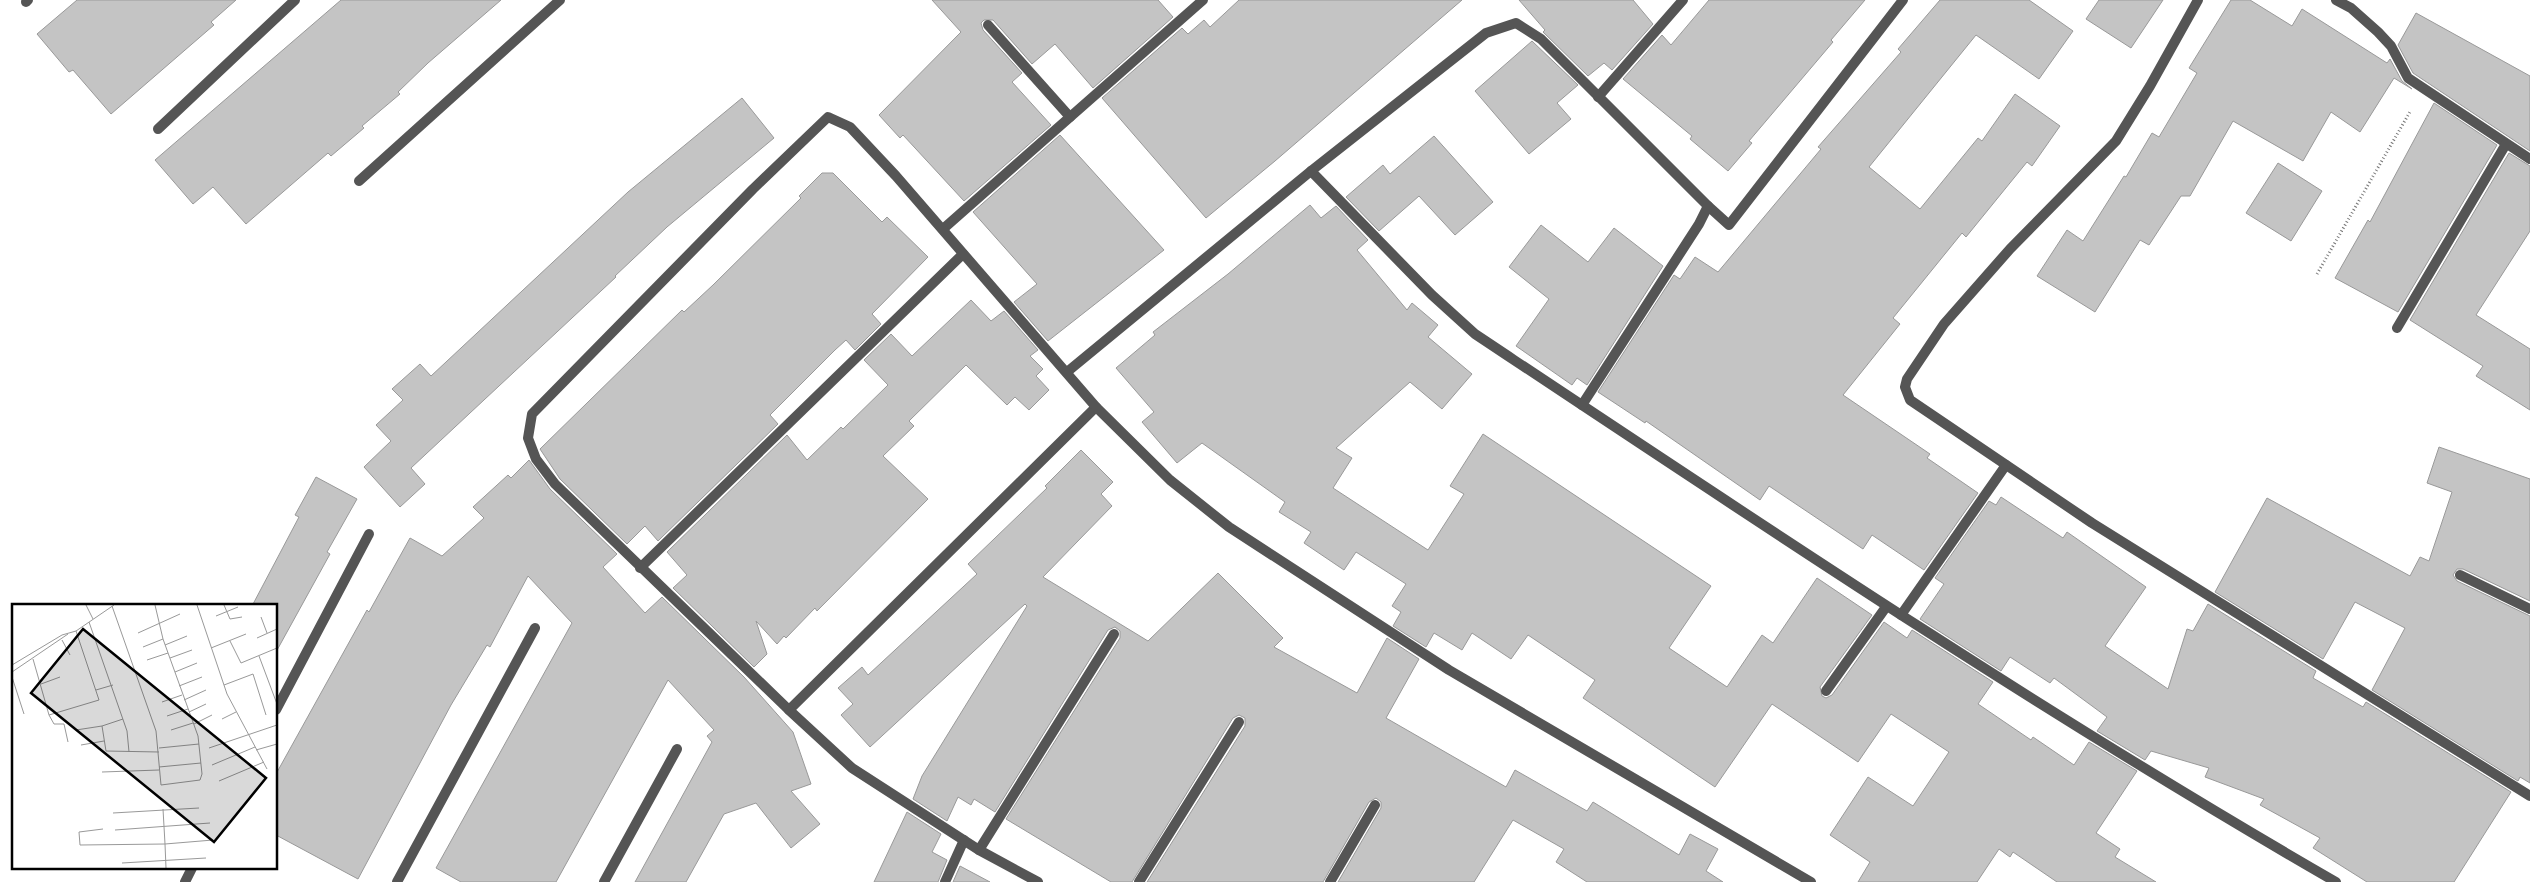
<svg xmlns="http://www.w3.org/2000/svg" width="2530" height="882" font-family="'Noto Sans',sans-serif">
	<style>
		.building { fill: #c4c4c4; stroke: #999 }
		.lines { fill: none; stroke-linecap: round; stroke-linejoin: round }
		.path { stroke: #777; stroke-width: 3; stroke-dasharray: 1 2.5; stroke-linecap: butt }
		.minor { stroke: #555; stroke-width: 10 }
		.inset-road { fill: none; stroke: #999; stroke-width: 1 }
		.view { fill: #000; fill-opacity: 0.15; stroke: #000; stroke-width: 2.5 }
		.inset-edge { fill: none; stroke: #000; stroke-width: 2.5 }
	</style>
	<rect width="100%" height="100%" fill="#fff"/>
	<g class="building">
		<polygon points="77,0 236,0 211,22 214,25 111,114 73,70 69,72 37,34"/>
		<polygon points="341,0 501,0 428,63 398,92 400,94 362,126 364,128 331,156 328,153 246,224 213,187 193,204 155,160"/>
		<polygon points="932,0 1158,0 1173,17 1093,88 1055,44 1032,64 993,20 984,20 981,23 983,30 1022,73 1012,82 1051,125 964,201 903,135 900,138 879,115 961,32"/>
		<polygon points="1239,0 1462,0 1275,161 1206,218 1102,98 1182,28 1188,34 1204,20 1210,27"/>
		<polygon points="1519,0 1633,0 1653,24 1612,70 1604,63 1588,76 1543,32 1545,30"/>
		<polygon points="1709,0 1865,0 1831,40 1833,42 1749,141 1752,143 1728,171 1690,139 1692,136 1623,79 1662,35 1671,45"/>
		<polygon points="1940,0 2029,0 2073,31 2039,79 1976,35 1869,167 1920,209 1978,138 1982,141 2015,94 2060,126 2032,166 2027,162 1966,237 1962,233 1893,318 1900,324 1843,395 1930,454 1927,458 1978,493 1924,570 1872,535 1863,549 1769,486 1760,500 1646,421 1645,423 1598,392 1674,275 1680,279 1695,257 1718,272 1821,149 1818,147 1901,52 1898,49"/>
		<polygon points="2099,0 2163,0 2131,48 2086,19"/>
		<polygon points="2231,0 2250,0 2292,26 2302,9 2387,63 2390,59 2402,81 2412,89 2394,78 2360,132 2331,112 2303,161 2233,121 2190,196 2181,196 2149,245 2140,240 2095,312 2037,276 2067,230 2083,241 2124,176 2126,177 2152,133 2159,137 2197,73 2189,68"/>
		<polygon points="2416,13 2530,76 2530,151 2413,73 2398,45"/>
		<polygon points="1532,41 1578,85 1557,103 1571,119 1529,154 1475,91"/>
		<polygon points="742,98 774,138 667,227 615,276 616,277 411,468 425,484 400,507 364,467 391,441 376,425 403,400 392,389 420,364 431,376 628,192"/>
		<polygon points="2434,103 2497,145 2398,312 2335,278 2368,220 2370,222"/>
		<polygon points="1060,135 1164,250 1048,341 1014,302 1037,284 973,212"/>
		<polygon points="1434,136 1493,202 1455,235 1419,196 1379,231 1346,197 1383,165 1390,174"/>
		<polygon points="2509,153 2530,166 2530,231 2476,315 2530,349 2530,410 2476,376 2483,366 2410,320"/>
		<polygon points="2278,163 2322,191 2291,241 2246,213"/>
		<polygon points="822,173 833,173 882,222 887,217 928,257 872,314 881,324 855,350 846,340 835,350 770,415 778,424 658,541 645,526 627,544 560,479 540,449 682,310 684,312 713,285 801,198 799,196"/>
		<polygon points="1310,205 1321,218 1336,206 1368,240 1357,250 1407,310 1412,303 1438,325 1428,337 1472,374 1442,409 1410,382 1336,448 1352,458 1333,488 1428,550 1464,494 1450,486 1483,434 1711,586 1669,648 1727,687 1762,635 1773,643 1817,578 1872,615 1820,687 1822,696 1826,698 1832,695 1884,622 1907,638 1912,630 1993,682 1978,704 2031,740 2033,737 2074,765 2089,742 2137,771 2096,833 2120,849 2115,857 2156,882 2057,882 2013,852 2010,857 1999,849 1977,882 1858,882 1870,862 1830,835 1868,777 1913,806 1949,752 1891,714 1858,762 1772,704 1715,787 1583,698 1595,680 1528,635 1511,659 1472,633 1462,650 1434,633 1426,647 1393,626 1401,612 1392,606 1406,584 1356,552 1344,570 1304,543 1311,532 1279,512 1285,502 1202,443 1177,463 1142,422 1154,412 1116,368 1155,335 1153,332 1228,274"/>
		<polygon points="1541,225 1588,262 1614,228 1663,266 1587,385 1577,378 1572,385 1516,346 1549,299 1509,267"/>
		<polygon points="971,300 991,321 1004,311 1038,350 1030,356 1043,369 1036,376 1049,390 1029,410 1015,397 1007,405 966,365 909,421 914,426 883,456 928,499 817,611 815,608 786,638 784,636 777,644 756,621 767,654 754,667 673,588 687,575 667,552 787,435 807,460 841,427 843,429 888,385 864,360 891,334 912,356"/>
		<polygon points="2439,447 2530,479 2530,601 2463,569 2457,569 2453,575 2457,581 2530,616 2530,783 2520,777 2518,781 2372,690 2405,628 2355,602 2323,659 2215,592 2267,498 2410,576 2420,557 2429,561 2452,492 2427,483"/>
		<polygon points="1081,450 1113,482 1101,494 1112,506 1043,577 1148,641 1218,573 1283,638 1274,647 1357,693 1387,638 1419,659 1386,718 1506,787 1515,770 1587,811 1593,802 1679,855 1690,834 1718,849 1706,871 1723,882 1587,882 1556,862 1564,849 1513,820 1474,882 1338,882 1381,808 1381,802 1376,798 1369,802 1323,882 1147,882 1245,726 1245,718 1239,715 1233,718 1132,882 1111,882 1006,819 1120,638 1120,631 1115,627 1108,630 995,812 974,799 971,805 958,797 947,821 913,799 922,776 1027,606 1025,604 870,747 841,715 853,704 838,688 862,667 868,675 977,574 968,564 1047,488 1045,486"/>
		<polygon points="529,460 550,489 617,554 603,567 645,613 662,597 744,677 793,732 811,784 791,791 820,824 791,848 756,803 724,814 686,882 635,882 712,742 707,736 714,730 668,680 556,882 461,882 436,868 572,623 528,576 490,647 487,645 451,705 358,879 276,835 276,774 367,610 369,612 410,538 442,556 484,518 473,507 508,475 511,478"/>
		<polygon points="316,477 357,499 327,552 330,554 276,652 276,606 252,606 299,517 295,515"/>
		<polygon points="2001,497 2063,538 2067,532 2146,587 2105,646 2168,689 2187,629 2193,631 2208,604 2316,671 2313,678 2363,707 2366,702 2511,792 2454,882 2367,882 2313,848 2320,838 2260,805 2264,799 2205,777 2209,768 2151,751 2145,760 2097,731 2107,717 2054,678 2050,683 2010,657 2001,671 1920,619 1944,584 1935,578 1989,501 1996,505"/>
		<polygon points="907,812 941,834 932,852 947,860 938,882 874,882"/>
		<polygon points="960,866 990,882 953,882"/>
	</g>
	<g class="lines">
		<polyline class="path" points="2317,274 2411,110"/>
		<g class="minor">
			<polyline points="2198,0 2150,86 2116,141 2010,249 1944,324 1907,379 1905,387 1910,400 2092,523 2530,796"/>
			<polyline points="2336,0 2351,8 2378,32 2391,46 2408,78 2530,159"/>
			<polyline points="26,2 28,0"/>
			<polyline points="988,25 1070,117"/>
			<polyline points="1598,97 1683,0"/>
			<polyline points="158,129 295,0"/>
			<path d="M1311 171 1432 295 1475 334C1759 523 2041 712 2336 882"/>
			<polyline points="359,181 560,0"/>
			<polyline points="1708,206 1729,225 1903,0"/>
			<polyline points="943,229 1203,0"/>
			<polyline points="2397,328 2506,144"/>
			<polyline points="1067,372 1311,171 1486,33 1516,23 1541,39 1708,206 1699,224 1582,405"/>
			<polyline points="640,568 963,254"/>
			<polyline points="2460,575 2530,609"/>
			<polyline points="1901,615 2006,465"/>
			<polyline points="1826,691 1886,607"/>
			<polyline points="276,710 369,534"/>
			<polyline points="789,710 1096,407"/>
			<polyline points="979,850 1114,634"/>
			<polyline points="185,882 192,868"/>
			<polyline points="397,882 535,628"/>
			<polyline points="604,882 677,749"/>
			<polyline points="945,882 964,840"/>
			<polyline points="1038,882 979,850 852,768 789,710 555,484 536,459 528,438 532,414 753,189 828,117 850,127 896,176 1096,407 1170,480 1229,527 1449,670 1811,882"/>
			<polyline points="1139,882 1239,722"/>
			<polyline points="1330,882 1375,805"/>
		</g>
	</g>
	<g transform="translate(12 604)">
		<rect width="265" height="265" fill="#fff"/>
		<path class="inset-road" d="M74 1 81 15M185 1 215 90 255 165M212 1 218 15 230 13M100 2 144 127 149 181 188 176 190 170 186 132 151 35 143 1M204 12 226 3M249 13 255 29M77 18 115 127 117 148M126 29 168 10M245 34 265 25M50 36 58 51M218 37 229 59 265 44M153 41 175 32M131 43 151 35M199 44 234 30M247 52 265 100M158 54 180 46M21 55 37 111 42 120H52L56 138M135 56 156 49M0 61 50 31 64 27 102 1M0 68 56 30M163 68 185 59M0 73 12 110M29 80 48 73M212 81 241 70 254 111M167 82 190 73M84 86 101 81M172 96 194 86M150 98 170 91M177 108 194 100M37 111 87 96 64 27M155 112 176 105M111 115 90 122 94 147 147 148M210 115 224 108M182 120 200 111M64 126 90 122M159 126 181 119M69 141 92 137M147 144 187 140M197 144 265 121M244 146 265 140M200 161 243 143M147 163 189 159M90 168 147 166M207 177 252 158M101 209 187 204M91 225 67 228 68 241 153 240 151 205M103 226 198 219M110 259 194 254M154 264 153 240 201 236"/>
		<path class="view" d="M71 25 254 174 202 238 19 89Z"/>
		<rect width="265" height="265" class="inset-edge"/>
	</g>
</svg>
